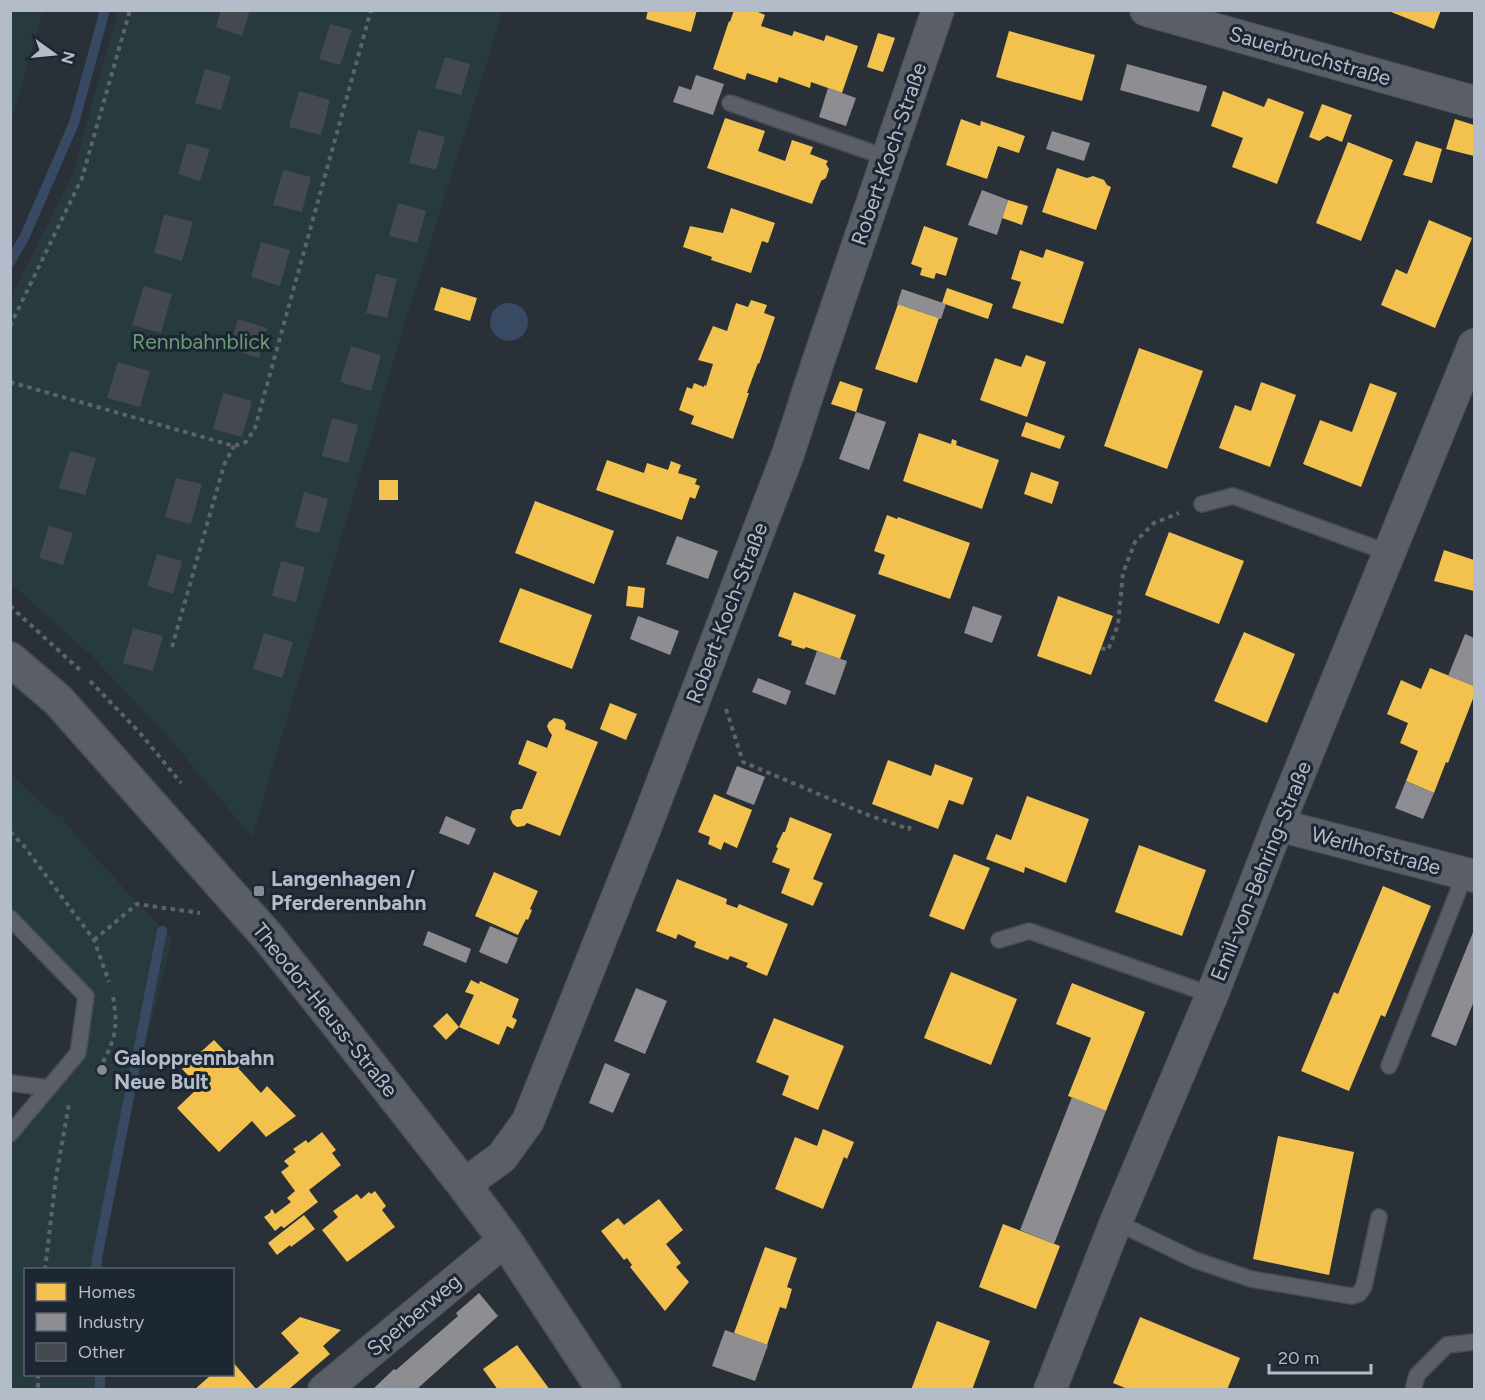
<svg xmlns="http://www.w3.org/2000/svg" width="1485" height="1400" font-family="Figtree,sans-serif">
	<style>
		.green { fill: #273a3e }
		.water { fill: #384963 }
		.homes { fill: #f2c14e }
		.industry { fill: #8d8d92 }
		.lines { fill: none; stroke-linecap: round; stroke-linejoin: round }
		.stream { stroke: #384963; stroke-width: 10 }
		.building { fill: #444950 }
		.service-casing { stroke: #484c53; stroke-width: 18 }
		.minor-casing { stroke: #484c53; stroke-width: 34 }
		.tertiary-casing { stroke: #484c53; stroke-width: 36 }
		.path { stroke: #5d636a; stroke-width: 4; stroke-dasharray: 4.5 4.5; stroke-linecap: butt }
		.service { stroke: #5a5e66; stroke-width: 15 }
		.minor { stroke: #5a5e66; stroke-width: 32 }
		.tertiary { stroke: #5a5e66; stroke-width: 33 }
		.poi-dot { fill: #848b96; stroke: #1d2633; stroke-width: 2 }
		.labels { text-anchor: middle; stroke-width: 6; stroke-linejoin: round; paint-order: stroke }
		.street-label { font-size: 21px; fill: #b4bcc9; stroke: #1d2633 }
		.park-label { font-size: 21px; fill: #6b9a76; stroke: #1d2633 }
		.poi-label { font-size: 21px; font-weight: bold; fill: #b4bcc9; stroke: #1d2633; text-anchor: start }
	</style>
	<rect width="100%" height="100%" fill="#2a3038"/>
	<g class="green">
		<polygon points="11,10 43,11 11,123 10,11"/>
		<polygon points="118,11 503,11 402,333 252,837 168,737 91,655 11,584 10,298 72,176"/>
		<polygon points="10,773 48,810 61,816 87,849 172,939 126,1124 95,1269 26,1270 26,1374 104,1375 105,1389 11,1389 11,1134 78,1053 86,997 11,918"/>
	</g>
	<circle class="water" cx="509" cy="322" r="19"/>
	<g class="homes">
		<polygon points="648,10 697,10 691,32 646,19"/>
		<polygon points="734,10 753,10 765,15 761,26 792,36 794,31 824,41 826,35 858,46 842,93 811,82 810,88 779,77 777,83 747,73 745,80 713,69 729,21 730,22"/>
		<polygon points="1386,10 1441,10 1434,29"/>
		<polygon points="1009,31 1095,55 1082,101 996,77"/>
		<polygon points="878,33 895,38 883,72 867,67"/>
		<polygon points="1223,91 1264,107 1268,98 1304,112 1277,184 1232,167 1243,138 1211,126"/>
		<polygon points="1322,104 1352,115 1342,142 1327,136 1319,141 1309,137"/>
		<polygon points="725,118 765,131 758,151 785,161 792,140 813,147 810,154 828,161 826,164 829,169 826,178 821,181 812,204 707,168"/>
		<polygon points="961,119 980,126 981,121 1025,136 1019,153 998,146 987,179 946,165"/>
		<polygon points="1455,119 1474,125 1474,156 1446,149"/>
		<polygon points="1416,141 1442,149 1432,183 1403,175"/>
		<polygon points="1348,142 1393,160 1361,241 1316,223"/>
		<polygon points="1057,168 1087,178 1093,176 1104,180 1107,185 1111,187 1096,230 1042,212"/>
		<polygon points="1008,200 1028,206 1022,225 1002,218"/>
		<polygon points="731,208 775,223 768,243 762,241 751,273 711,260 712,257 683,247 690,226 723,233"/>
		<polygon points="1429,220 1472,238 1435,328 1381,305 1396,269 1407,274"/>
		<polygon points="924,226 958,238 946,276 936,273 934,279 920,275 922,268 911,264"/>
		<polygon points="1046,249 1084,262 1063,324 1012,308 1021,282 1011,279 1020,250 1043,258"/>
		<polygon points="441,287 477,298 470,321 434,310"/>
		<polygon points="947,288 993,304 988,319 942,303"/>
		<polygon points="751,300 767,305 764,313 775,317 759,364 758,363 747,393 749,393 733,439 691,424 694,416 679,410 687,387 692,389 694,383 704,387 704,385 706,386 713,364 698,360 713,326 727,331 736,303 748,307"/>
		<polygon points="898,304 939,318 917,383 875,369"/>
		<polygon points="1139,348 1203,371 1167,469 1104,446"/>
		<polygon points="1026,355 1046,362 1027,417 980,400 995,358 1021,367"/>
		<polygon points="840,381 863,389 856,412 831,404"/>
		<polygon points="1261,382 1296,395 1270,467 1219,448 1235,405 1251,411"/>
		<polygon points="1370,383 1397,393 1361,487 1303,464 1320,420 1352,432"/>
		<polygon points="1026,422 1065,436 1060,449 1021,436"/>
		<polygon points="919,433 951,444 952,439 957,441 956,445 999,460 982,509 903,481"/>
		<polygon points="607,460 644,473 647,463 668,470 671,461 681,465 678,473 697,479 695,484 700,486 695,499 690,497 682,520 596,490"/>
		<polygon points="1031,472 1059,482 1052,504 1024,494"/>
		<rect x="379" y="480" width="19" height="20"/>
		<polygon points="535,501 614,531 594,584 515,553"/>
		<polygon points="887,515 897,519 898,517 970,543 950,599 878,574 885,555 874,551"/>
		<polygon points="1169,532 1244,561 1219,624 1145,595"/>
		<polygon points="1444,550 1474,560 1474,591 1434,581"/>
		<polygon points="628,586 645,588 643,608 626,606"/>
		<polygon points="520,588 592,615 572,669 499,642"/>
		<polygon points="794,592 856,615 840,659 806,647 804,649 791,645 792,641 778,636"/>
		<polygon points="1058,596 1113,616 1091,675 1037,656"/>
		<polygon points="1244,632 1295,654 1267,723 1214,701"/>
		<polygon points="1430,668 1474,686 1474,696 1448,763 1446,762 1434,793 1406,781 1418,751 1400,743 1408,723 1387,714 1401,680 1421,689"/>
		<polygon points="610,703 637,714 626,740 600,729"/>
		<polygon points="554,718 563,720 566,724 565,729 598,742 560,836 527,823 524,826 517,827 513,824 510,818 512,811 517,809 522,809 537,772 518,764 527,740 547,748 552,735 549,731 547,726 549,722"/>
		<polygon points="888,760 931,776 935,764 973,778 963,805 949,800 938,829 872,804"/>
		<polygon points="714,794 752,810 737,848 724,842 721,850 708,844 710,837 698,832"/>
		<polygon points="1027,796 1089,819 1066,883 1025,867 1024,873 986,859 996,834 1011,840"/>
		<polygon points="790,817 832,834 813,879 823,883 813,906 781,893 790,869 772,862 778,848 776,847 783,832 785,832"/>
		<polygon points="1139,845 1206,870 1182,936 1115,912"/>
		<polygon points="954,854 990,868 964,930 929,916"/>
		<polygon points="494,872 538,891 530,909 532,910 528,920 526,919 518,935 475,916"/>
		<polygon points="677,879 727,899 726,904 737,908 739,904 788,924 767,976 746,967 748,963 730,956 728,960 694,947 696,942 678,934 676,939 656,931"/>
		<polygon points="1383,886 1431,906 1385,1017 1381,1015 1349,1091 1301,1071 1333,994 1334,992 1338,994"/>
		<polygon points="951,972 1017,999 991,1065 924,1038"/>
		<polygon points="471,980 479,984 480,981 519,999 512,1017 517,1020 513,1029 507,1026 499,1045 459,1027 474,995 465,992"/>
		<polygon points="1072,983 1145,1012 1106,1111 1068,1096 1091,1038 1056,1024"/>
		<polygon points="447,1013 459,1027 446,1040 433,1026"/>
		<polygon points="774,1018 844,1046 818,1110 782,1095 789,1076 756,1062"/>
		<polygon points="214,1040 240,1067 238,1068 261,1093 267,1086 296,1116 266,1137 252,1121 219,1152 177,1108 199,1087 182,1069"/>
		<polygon points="823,1129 854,1142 847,1159 844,1157 823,1209 775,1189 795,1137 817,1146"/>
		<polygon points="322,1132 336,1150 332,1153 341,1165 309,1190 318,1202 284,1228 281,1226 275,1231 264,1217 271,1212 270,1211 272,1209 275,1214 291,1202 287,1198 295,1191 281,1172 289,1166 284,1161 296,1152 293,1149 306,1140 308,1143"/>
		<polygon points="1278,1136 1354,1152 1329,1275 1253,1259"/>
		<polygon points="375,1191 386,1206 382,1210 395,1227 347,1262 322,1230 338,1217 333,1211 357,1194 361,1199 369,1192 371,1194"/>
		<polygon points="659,1199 683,1230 666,1244 681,1263 676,1267 689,1282 665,1311 630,1267 632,1265 627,1258 624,1260 601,1231 618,1218 624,1225"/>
		<polygon points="304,1215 315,1229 291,1247 290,1245 277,1255 268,1243"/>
		<polygon points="1003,1224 1060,1246 1036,1309 979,1287"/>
		<polygon points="765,1247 797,1258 787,1287 792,1289 786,1309 780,1307 767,1345 734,1333"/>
		<polygon points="300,1317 341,1330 323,1346 330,1354 288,1390 194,1390 212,1374 232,1374 232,1361 256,1389 299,1353 281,1333"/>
		<polygon points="1140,1317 1240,1358 1227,1390 1130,1390 1113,1383"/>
		<polygon points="937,1321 990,1341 972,1390 911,1390"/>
		<polygon points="517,1345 542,1379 550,1390 498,1390 483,1369"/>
	</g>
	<g class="industry">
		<polygon points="1127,64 1207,86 1199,112 1120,90"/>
		<polygon points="696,75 724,84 713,115 673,102 679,86 691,90"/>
		<polygon points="828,88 856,98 846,126 819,117"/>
		<polygon points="1052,131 1090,143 1084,161 1046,149"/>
		<polygon points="982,190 1008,200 997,235 968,225"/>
		<polygon points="902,289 946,304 941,319 897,304"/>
		<polygon points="856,412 886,422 869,470 839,459"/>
		<polygon points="677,536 718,551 708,579 666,564"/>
		<polygon points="973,606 1002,616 992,643 964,633"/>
		<polygon points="638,616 679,631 670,655 630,639"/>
		<polygon points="1465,634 1474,638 1474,686 1448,676"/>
		<polygon points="817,651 847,661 835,695 805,684"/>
		<polygon points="758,678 791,691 786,705 752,692"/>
		<polygon points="737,766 765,777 754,805 726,794"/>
		<polygon points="1406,781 1434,793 1423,819 1395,808"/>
		<polygon points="446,816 476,829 469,845 439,833"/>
		<polygon points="490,926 518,938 507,964 479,952"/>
		<polygon points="1474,930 1474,1001 1456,1046 1431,1036"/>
		<polygon points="428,931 471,949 466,963 423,945"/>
		<polygon points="636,988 667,1001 645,1054 614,1041"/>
		<polygon points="605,1063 630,1074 613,1113 589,1103"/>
		<polygon points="1072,1097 1106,1111 1054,1244 1020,1230"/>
		<polygon points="479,1293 498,1316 476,1336 417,1389 373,1389 394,1369 396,1370 458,1316 456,1313"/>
		<polygon points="725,1330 768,1345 755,1381 712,1366"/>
	</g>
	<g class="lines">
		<g class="stream">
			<polyline points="10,262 25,236 74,123 105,10"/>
			<polyline points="96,1270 97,1258 162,931"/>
			<polyline points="100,1374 100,1390"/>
		</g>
	</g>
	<g class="building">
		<polygon points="221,10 250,10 242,36 216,27"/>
		<polygon points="330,24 352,30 340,65 319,59"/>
		<polygon points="445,57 470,64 461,95 435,88"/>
		<polygon points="205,69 231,76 221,110 195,103"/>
		<polygon points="299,91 330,100 321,135 289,127"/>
		<polygon points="418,130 445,137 436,170 409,163"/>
		<polygon points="187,143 210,149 200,181 178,174"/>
		<polygon points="283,170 311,177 302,212 273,205"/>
		<polygon points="398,203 426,211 417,243 389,236"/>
		<polygon points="164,214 193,222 182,261 154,253"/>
		<polygon points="261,242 290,250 280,286 251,277"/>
		<polygon points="376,274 397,279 387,318 366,313"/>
		<polygon points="144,286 172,294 161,333 132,325"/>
		<polygon points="238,319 267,328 259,358 230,349"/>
		<polygon points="351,346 381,355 371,391 340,382"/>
		<polygon points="118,362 150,371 140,407 107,398"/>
		<polygon points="223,393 252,401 242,437 213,429"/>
		<polygon points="332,418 358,425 348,463 322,456"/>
		<polygon points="70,451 96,458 85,495 59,488"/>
		<polygon points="176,478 202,484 191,524 165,517"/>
		<polygon points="304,492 328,499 319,533 295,527"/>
		<polygon points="49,526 73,533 63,565 39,558"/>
		<polygon points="157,554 182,561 173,594 147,586"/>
		<polygon points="281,561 305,567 296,602 272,596"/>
		<polygon points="133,628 163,636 153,671 123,663"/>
		<polygon points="264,633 293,642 282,678 253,669"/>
	</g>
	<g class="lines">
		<g class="service-casing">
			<g id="service">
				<polyline points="730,103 888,158"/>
				<polyline points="1202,504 1233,496 1389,553"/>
				<polyline points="10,918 86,996 78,1053 10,1134"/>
				<polyline points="999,940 1029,931 1212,995"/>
				<polyline points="1389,1066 1465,874"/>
				<polyline points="10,1083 49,1088"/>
				<polyline points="1116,1222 1195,1260 1251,1279 1351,1296 1359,1294 1364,1286 1379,1217"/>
				<polyline points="1413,1390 1417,1375 1447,1345 1474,1342"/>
			</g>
		</g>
		<g class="minor-casing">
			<g id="minor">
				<polyline points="1146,10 1474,102"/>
				<polyline points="1278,825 1474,876"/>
				<polyline points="464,1185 502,1157 528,1121 645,828 788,454 818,362 938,10"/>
				<polyline points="324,1390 505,1240"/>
				<polyline points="1050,1390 1116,1222 1212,995 1278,825 1474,345"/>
			</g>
		</g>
		<g class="tertiary-casing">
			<polyline id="tertiary" points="10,659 58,700 268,937 337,1023 464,1185 505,1240 604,1390"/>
		</g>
		<g class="path">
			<polyline points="10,326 82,178 130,10"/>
			<polyline points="10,382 234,446 246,442 255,428 371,10"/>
			<polyline points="10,606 81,671"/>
			<polyline points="172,647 224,465 234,446"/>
			<polyline points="1101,648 1108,650 1118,625 1123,573 1135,542 1154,523 1179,513"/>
			<polyline points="90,681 140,733 181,783"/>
			<polyline points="726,709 743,762 868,815 909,829 910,826"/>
			<polyline points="10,832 24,846 94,940 109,982"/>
			<polyline points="94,940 137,904 200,913"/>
			<path d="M103 1062C116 1037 118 1025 113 997"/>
			<polyline points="45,1270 56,1177 69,1104"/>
			<polyline points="38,1374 38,1390"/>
		</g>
		<use href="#service" class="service"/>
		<use href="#minor" class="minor"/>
		<use href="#tertiary" class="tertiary"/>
	</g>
	<g class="poi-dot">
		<rect x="253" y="885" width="12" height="12" rx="3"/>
		<circle cx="102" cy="1070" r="6"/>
	</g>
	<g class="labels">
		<g class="street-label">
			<text transform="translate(1310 56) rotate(16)" y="7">Sauerbruchstraße</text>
			<text transform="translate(889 154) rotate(-71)" y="7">Robert-Koch-Straße</text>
			<text transform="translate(727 613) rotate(-69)" y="7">Robert-Koch-Straße</text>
			<text transform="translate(1376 851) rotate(15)" y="7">Werlhofstraße</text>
			<text transform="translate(1261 871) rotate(-68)" y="7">Emil-von-Behring-Straße</text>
			<text transform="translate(325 1010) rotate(51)" y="7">Theodor-Heuss-Straße</text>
			<text transform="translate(414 1315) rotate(-40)" y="7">Sperberweg</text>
		</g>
		<g class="park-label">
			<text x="201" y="349">Rennbahnblick</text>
		</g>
		<g class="poi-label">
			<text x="271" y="886">Langenhagen /<tspan x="271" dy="24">Pferderennbahn</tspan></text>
			<text x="114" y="1065">Galopprennbahn<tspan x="114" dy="24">Neue Bult</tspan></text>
		</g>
	</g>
	<rect width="1485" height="1400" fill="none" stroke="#b4bcc9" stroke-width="24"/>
	<rect x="24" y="1268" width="210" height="108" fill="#1d2633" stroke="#59626f" stroke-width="1.5"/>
	<rect x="36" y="1283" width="30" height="18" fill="#f2c14e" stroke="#59626f" stroke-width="1.5"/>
	<text x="78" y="1298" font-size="18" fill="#b4bcc9">Homes</text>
	<rect x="36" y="1313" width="30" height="18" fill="#8d8d92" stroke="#59626f" stroke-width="1.5"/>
	<text x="78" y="1328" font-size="18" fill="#b4bcc9">Industry</text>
	<rect x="36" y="1343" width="30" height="18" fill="#444950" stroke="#59626f" stroke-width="1.5"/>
	<text x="78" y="1358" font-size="18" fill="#b4bcc9">Other</text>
	<g transform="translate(54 54) rotate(105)" stroke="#1d2633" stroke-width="4.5" paint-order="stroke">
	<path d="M0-4.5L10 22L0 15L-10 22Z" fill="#b4bcc9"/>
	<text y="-9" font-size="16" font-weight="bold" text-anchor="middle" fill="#b4bcc9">N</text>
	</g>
	<path d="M1269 1364v9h102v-9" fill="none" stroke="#b4bcc9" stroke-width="3"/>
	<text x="1278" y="1364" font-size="18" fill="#b4bcc9" stroke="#1d2633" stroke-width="4.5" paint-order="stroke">20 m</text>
</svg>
